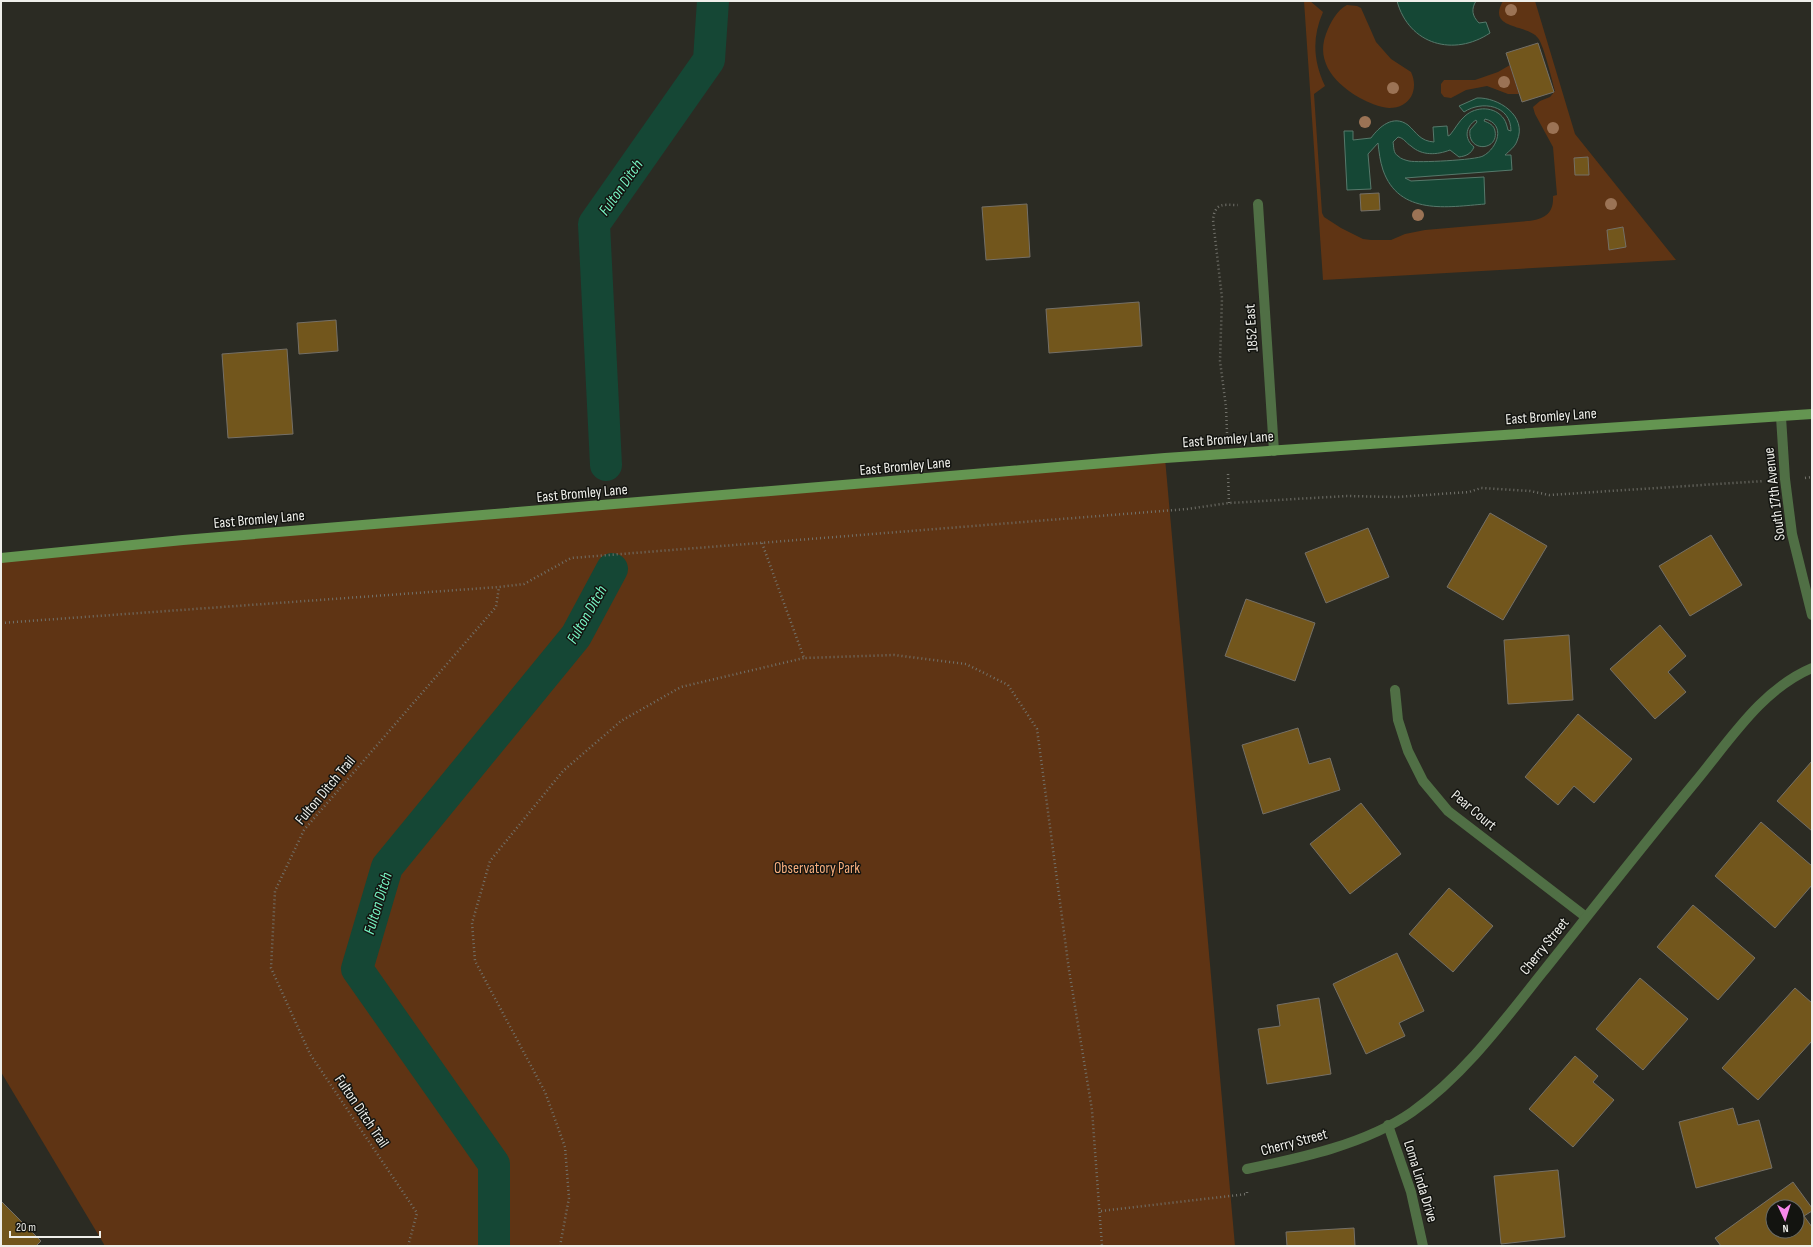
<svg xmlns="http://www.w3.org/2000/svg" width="1813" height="1247" font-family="'Sofia Sans Condensed',sans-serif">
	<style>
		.green { fill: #5f3414; fill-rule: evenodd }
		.water { fill: #154735; stroke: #56796b; fill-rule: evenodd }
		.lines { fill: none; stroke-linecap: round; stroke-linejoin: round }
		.canal { stroke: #154735; stroke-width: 32 }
		.building { fill: #72561c; stroke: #757067; fill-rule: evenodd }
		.path { stroke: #72726b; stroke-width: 2.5; stroke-dasharray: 1 3; stroke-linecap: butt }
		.lane { stroke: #506f45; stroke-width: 10 }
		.street { stroke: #506f45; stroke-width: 10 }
		.secondary { stroke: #649551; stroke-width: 10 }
		.tree { fill: #9b7355 }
		.labels { text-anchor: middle; stroke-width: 3; stroke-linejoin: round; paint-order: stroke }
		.street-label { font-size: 15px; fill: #efefea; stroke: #131410 }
		.park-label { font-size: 15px; fill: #f7ae7e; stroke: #131410 }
		.water-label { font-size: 16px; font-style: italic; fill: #76f3c2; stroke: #131410 }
	</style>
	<rect width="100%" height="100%" fill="#2b2b23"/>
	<g class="green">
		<path d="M1304 1H1310L1323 12C1312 37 1313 61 1325 86L1314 94 1322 213 1324 217 1341 228 1363 239 1371 240H1391L1405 234 1425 230 1528 221C1544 219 1554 214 1553 196L1557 195 1553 147 1535 114 1533 107 1540 101 1550 97 1555 91C1552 80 1544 46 1538 38 1528 24 1486 30 1503 1H1535L1575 134 1676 260 1323 280ZM1623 227 1626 247 1610 250 1607 230Z"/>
		<path d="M1347 5 1357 6 1361 8 1376 42 1391 59 1411 72C1419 89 1411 108 1389 108 1379 107 1369 103 1360 98 1337 85 1315 63 1326 34 1330 23 1337 10 1347 5Z"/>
		<polygon points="1510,65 1519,94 1508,94 1487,86 1466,90 1451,98 1444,97 1441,93 1441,84 1444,80 1475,80 1498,72"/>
		<polygon points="1165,458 1235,1246 105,1246 1,1072 1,558"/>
	</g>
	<g class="water">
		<path d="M1397 1H1476C1471 9 1472 16 1479 23L1486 22 1490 33C1454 57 1409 45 1397 1Z"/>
		<path d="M1477 98C1498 97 1528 116 1517 141 1515 147 1509 151 1505 155H1511L1512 170 1405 178 1411 181 1484 177 1485 204C1448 207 1399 216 1383 170 1380 161 1379 152 1378 143L1368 154 1371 189 1347 190 1344 131H1353V140L1371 138C1379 127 1393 114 1408 125 1417 133 1420 141 1434 142L1433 127 1447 126 1448 136 1450 135C1455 129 1459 121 1465 116 1476 106 1495 106 1504 119 1506 122 1507 126 1508 130L1511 131C1511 105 1482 100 1464 112L1459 106ZM1485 119C1506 124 1498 148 1483 156 1476 160 1418 163 1409 161 1405 160 1401 159 1398 156 1393 153 1394 147 1393 142L1398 137C1404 138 1406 143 1411 146 1422 156 1437 155 1450 150L1459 157C1466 156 1471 154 1474 147 1464 139 1465 127 1476 120L1477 122 1470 130C1467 153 1499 151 1495 131 1494 125 1489 123 1484 121Z"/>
	</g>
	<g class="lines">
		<g class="canal">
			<polyline points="606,465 594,224 709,60 713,1"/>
			<polyline points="494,1246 494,1164 357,969 387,867 576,636 612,569"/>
		</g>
	</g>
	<g class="building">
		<polygon points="1538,43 1554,92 1522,102 1506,53"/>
		<polygon points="1588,157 1589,175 1575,175 1574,158"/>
		<polygon points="1379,193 1380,210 1361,211 1360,194"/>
		<polygon points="1027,204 1030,257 986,260 982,207"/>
		<polygon points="1623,227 1626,247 1609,250 1607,230"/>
		<polygon points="1139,302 1142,346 1049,353 1046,309"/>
		<polygon points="336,320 338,351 299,354 297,323"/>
		<polygon points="287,349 293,434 228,438 222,354"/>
		<polygon points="1490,513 1547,546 1503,620 1447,587"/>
		<polygon points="1368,528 1389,577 1326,603 1305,553"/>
		<polygon points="1711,535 1742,585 1690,616 1659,566"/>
		<polygon points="1246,599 1315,623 1295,681 1225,656"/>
		<polygon points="1660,625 1686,656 1668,672 1686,692 1655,719 1610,669"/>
		<polygon points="1569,635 1573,700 1508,704 1504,640"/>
		<polygon points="1578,714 1632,759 1594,803 1574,786 1558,805 1525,777"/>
		<polygon points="1298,728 1309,764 1330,758 1340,790 1263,814 1242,745"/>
		<polygon points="1812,761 1812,831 1777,801"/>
		<polygon points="1361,803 1401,854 1350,894 1310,844"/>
		<polygon points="1761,822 1812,866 1812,885 1775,928 1715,876"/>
		<polygon points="1449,888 1493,926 1453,972 1409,934"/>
		<polygon points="1693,905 1755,958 1718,1000 1657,947"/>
		<polygon points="1397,953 1424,1011 1399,1023 1405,1036 1366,1054 1333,984"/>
		<polygon points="1640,978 1688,1019 1643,1070 1596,1029"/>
		<polygon points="1795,988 1812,1003 1812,1041 1758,1100 1722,1068"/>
		<polygon points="1319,998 1331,1074 1267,1084 1258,1029 1280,1026 1277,1005"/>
		<polygon points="1575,1056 1598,1076 1593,1082 1614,1100 1573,1147 1529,1109"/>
		<polygon points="1733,1108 1738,1125 1759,1120 1772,1168 1696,1188 1679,1122"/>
		<polygon points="1558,1170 1565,1237 1501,1244 1494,1176"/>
		<path d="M1793 1182 1812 1208V1211L1804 1216 1812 1227V1246H1721L1715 1238ZM1773 1207H1797V1231H1773Z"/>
		<polygon points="1,1201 41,1241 36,1246 1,1246"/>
		<polygon points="1354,1228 1355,1246 1287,1246 1286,1232"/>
	</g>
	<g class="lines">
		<g class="path">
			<path d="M1227 433 1226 407 1220 361 1222 298 1213 220C1215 202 1223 205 1238 205"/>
			<polyline points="1228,474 1229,503"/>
			<polyline points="1805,478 1812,477"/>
			<polyline points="762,543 804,658 894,655 966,664 1008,685 1037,729 1069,970 1092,1110 1102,1246"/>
			<polyline points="1,623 499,587 524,584 571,558 1187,509 1229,503 1346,496 1397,497 1469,492 1481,488 1530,491 1549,495 1764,481"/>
			<polyline points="1101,1211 1247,1194 1247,1190"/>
			<polyline points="408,1246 417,1213 310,1054 271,968 275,891 304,830 496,607 499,587"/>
			<polyline points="560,1246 569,1198 565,1147 545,1092 475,961 472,923 490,861 563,771 621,721 681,687 804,658"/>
		</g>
		<polyline class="lane" points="1258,204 1274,451"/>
		<g class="street">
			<polyline points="1781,417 1785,479 1792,534 1812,615"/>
			<polyline points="1395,690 1398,720 1408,751 1423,781 1448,811 1586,917"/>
			<polyline points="1388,1125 1411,1192 1423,1246"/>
			<path d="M1247 1169C1301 1158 1366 1144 1412 1112 1464 1075 1503 1022 1542 973 1593 909 1644 844 1696 781 1730 740 1762 689 1812 668"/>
		</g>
		<polyline class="secondary" points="1,558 183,540 1165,458 1812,414"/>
	</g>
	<g class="tree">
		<circle cx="1511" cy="10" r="6"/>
		<circle cx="1504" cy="82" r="6"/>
		<circle cx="1393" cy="88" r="6"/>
		<circle cx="1365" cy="122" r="6"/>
		<circle cx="1553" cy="128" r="6"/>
		<circle cx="1611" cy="204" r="6"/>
		<circle cx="1418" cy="215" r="6"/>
	</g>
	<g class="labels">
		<g class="street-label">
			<text transform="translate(1251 328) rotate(-94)" y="5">1852 East</text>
			<text transform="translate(1551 416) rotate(-4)" y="5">East Bromley Lane</text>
			<text transform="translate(1228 439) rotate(-4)" y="5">East Bromley Lane</text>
			<text transform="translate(905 466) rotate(-5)" y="5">East Bromley Lane</text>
			<text transform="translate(582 493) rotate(-5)" y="5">East Bromley Lane</text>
			<text transform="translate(1774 494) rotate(-97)" y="5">South 17th Avenue</text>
			<text transform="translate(259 519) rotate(-5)" y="5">East Bromley Lane</text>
			<text transform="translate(325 790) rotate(-50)" y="5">Fulton Ditch Trail</text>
			<text transform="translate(1474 810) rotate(40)" y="5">Pear Court</text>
			<text transform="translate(1544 946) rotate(-51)" y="5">Cherry Street</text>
			<text transform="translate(362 1111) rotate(56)" y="5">Fulton Ditch Trail</text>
			<text transform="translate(1294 1142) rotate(-15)" y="5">Cherry Street</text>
			<text transform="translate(1421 1181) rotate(73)" y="5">Loma Linda Drive</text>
		</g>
		<g class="park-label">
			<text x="817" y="873">Observatory Park</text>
		</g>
		<g class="water-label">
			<text transform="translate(620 187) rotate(-55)" y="6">Fulton Ditch</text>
			<text transform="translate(586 614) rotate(-60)" y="6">Fulton Ditch</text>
			<text transform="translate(377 903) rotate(-73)" y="6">Fulton Ditch</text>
		</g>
	</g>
	<rect width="1813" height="1247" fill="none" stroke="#efefea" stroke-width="4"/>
	<g transform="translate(1785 1219) rotate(176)"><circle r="19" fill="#131410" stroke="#6b6c67"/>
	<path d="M0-3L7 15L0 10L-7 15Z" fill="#f788eb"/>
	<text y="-6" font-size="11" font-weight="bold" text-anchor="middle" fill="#efefea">N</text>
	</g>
	<path d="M10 1231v6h90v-6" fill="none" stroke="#efefea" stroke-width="2"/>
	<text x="16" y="1231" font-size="12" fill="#efefea" stroke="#131410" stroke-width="3" paint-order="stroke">20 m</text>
</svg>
